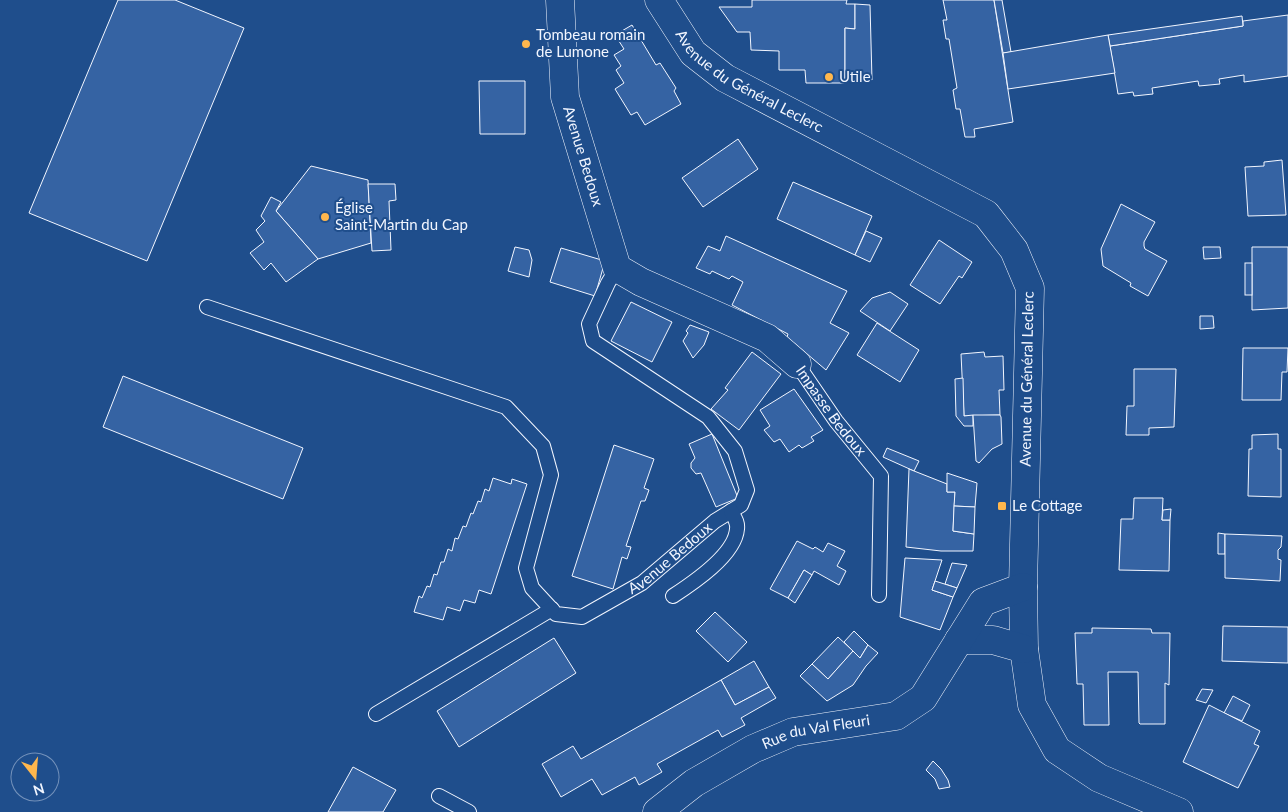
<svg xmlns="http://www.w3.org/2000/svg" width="1288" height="812" font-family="Lato,sans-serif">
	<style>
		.building { fill: #3563a3; stroke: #f2f6ff }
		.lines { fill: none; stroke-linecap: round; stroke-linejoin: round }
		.lane-casing { stroke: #f2f6ff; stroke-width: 16 }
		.street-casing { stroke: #f2f6ff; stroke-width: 29 }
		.lane { stroke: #1f4e8c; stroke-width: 14 }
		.street { stroke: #1f4e8c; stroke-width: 28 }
		.poi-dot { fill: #ffb74d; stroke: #1f4e8c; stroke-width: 2 }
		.labels { text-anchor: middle; stroke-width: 4; stroke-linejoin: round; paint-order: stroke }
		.poi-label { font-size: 15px; fill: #f2f6ff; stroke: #1f4e8c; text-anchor: start }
		.street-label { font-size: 15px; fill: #f2f6ff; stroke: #1f4e8c }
	</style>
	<rect width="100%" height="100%" fill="#1f4e8c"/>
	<g class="building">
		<polygon points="118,0 175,0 244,28 147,261 29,213"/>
		<polygon points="752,0 847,0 846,4 855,4 855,29 845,28 845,83 806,83 805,70 779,70 779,51 751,50 750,32 737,32 719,7 752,7"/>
		<polygon points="943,0 994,0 1013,122 974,129 975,137 965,137 960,109 956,109 953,90 957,88 949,39 946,39 943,20 947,20"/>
		<polygon points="994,0 1002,0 1011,52 1003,53"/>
		<polygon points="855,4 870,5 872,80 845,79 845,28 855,29"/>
		<polygon points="1288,15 1288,76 1244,82 1244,75 1219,79 1220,84 1199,86 1198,81 1152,88 1153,94 1134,96 1133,92 1118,94 1110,46 1243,26 1243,21"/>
		<polygon points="1242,16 1243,26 1110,46 1108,35"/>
		<polygon points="632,25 656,65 660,63 676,88 674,91 681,104 645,125 637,112 631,115 615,89 624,83 616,70 621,66 614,55 624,49 615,35"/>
		<polygon points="1108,35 1115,73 1008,89 1003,53"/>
		<polygon points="479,81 525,81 525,134 480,134"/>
		<polygon points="738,139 758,169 703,207 682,178"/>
		<polygon points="1282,160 1286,215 1248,216 1245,167 1264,166 1264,162"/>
		<polygon points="311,166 368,180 371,243 318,259 276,211"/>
		<polygon points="793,182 872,216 855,255 777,219"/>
		<polygon points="368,184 395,184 396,200 389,201 391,250 372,251"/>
		<polygon points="271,197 281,202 276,211 318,259 286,282 271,263 264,270 250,253 264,242 256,230 265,221 261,216"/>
		<polygon points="1121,204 1155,222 1144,242 1144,246 1145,249 1167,261 1148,296 1130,286 1131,283 1103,266 1101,249"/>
		<polygon points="866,231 882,238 870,262 855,255"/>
		<polygon points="726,236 847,291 830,323 849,333 826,370 787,337 788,334 732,305 743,282 732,276 729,279 712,271 710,274 696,268 708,246 720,251"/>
		<polygon points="939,240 972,262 962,278 959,276 940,304 910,285"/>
		<polygon points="515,247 529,250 532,260 529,277 508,271"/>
		<polygon points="1203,247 1220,247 1221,258 1204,259"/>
		<polygon points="1252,247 1288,247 1288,308 1252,310"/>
		<polygon points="561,248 605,261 595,296 550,282"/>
		<rect x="1245" y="263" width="7" height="32"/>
		<polygon points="890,292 908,304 890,331 860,311 872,298"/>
		<polygon points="631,302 672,322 652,362 611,341"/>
		<polygon points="1200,316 1213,316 1214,328 1200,329"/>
		<polygon points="877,323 919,350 900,382 857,355"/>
		<polygon points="690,325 709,332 704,345 693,358 683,341 688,333 686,331"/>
		<polygon points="1243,348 1288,348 1287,372 1282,372 1281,400 1242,400"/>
		<polygon points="752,352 781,374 739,430 711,409 728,390 725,388"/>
		<polygon points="984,352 985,357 1003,356 1004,390 999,390 1000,415 964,416 961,354"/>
		<polygon points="1134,369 1176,369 1174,427 1149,428 1149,435 1126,435 1127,406 1134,406"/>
		<polygon points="123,376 303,448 283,499 103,427"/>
		<polygon points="963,378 964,416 973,415 973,426 964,426 956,416 955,379"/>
		<polygon points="794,389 823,430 811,437 814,441 802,448 799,445 789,452 780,439 774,442 764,430 770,426 760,410"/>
		<polygon points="973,415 1000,415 1001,417 1002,444 992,449 979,463 976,461"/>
		<polygon points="712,434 738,498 716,507 701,473 696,474 691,468 691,463 695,458 689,444"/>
		<polygon points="1278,434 1278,449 1281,449 1281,497 1248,496 1249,449 1252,449 1252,435"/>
		<polygon points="614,445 654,459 644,488 649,490 645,501 641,501 626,546 631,547 627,559 622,557 613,589 572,576"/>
		<polygon points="887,448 919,461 914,471 883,457"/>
		<polygon points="909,469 947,484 947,492 955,492 953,531 974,534 973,551 941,551 906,547"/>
		<polygon points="947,473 977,483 975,507 954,506 955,492 947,492"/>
		<polygon points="493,478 511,484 512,479 527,484 491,594 479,590 475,603 464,600 460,611 447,607 443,620 414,612 419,596 422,598 427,586 430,587 434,574 437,575 441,562 444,562 448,549 452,551 455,538 458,539 463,526 466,527 471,513 473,514 478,501 481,502 485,489 489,491"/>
		<polygon points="1134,498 1163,498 1162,520 1170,520 1169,571 1119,570 1121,519 1133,519"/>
		<polygon points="954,506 975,507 974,534 953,531"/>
		<polygon points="1171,509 1170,520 1162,520 1163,510"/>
		<polygon points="1218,533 1225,534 1225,554 1218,554"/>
		<polygon points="1225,534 1282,536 1281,547 1278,550 1278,559 1281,560 1280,581 1225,578"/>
		<polygon points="797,541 813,549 815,547 823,552 828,543 845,551 837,566 846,571 839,585 814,571 812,575 804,570 788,598 770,589"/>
		<polygon points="905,558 942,560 932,590 953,597 940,630 900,617"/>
		<polygon points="952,563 967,565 957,588 945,584"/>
		<polygon points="804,570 812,575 795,603 788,598"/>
		<polygon points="935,581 957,588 953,597 932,590"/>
		<polygon points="715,612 747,642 728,662 696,631"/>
		<polygon points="1223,626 1288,627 1288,663 1222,661"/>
		<polygon points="1092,628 1151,629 1152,633 1170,633 1169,685 1165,683 1165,724 1140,724 1139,723 1138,672 1108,672 1109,725 1084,725 1083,684 1077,684 1075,633 1092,633"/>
		<polygon points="854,631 868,645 860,658 844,642"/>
		<polygon points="838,637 853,651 828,679 812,664"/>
		<polygon points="554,638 576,673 459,747 437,711"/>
		<polygon points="868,645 878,653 866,666 853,685 827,701 800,676 812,664 828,679 853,651 860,658"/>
		<polygon points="754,661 769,687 735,705 721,680"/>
		<polygon points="721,680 735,705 769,687 776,698 741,718 745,725 722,737 718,730 657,764 662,772 639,785 635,777 602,795 592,779 561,797 542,764 573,746 581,759"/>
		<polygon points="1202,689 1213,690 1206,703 1196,700"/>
		<polygon points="1233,696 1250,705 1242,721 1224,713"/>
		<polygon points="1209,705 1260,731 1254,744 1259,746 1238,788 1183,762"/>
		<polygon points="933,761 941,769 948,780 950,787 939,789 935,779 926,770"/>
		<polygon points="353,767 396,790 383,812 328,812"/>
	</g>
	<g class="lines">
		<g class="lane-casing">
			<g id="lane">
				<path id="s1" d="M207 307 506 407 543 446 551 475 526 568 532 588 556 614 582 617 642 583 715 521 741 505 747 490 735 451 708 417 593 341 589 324 608 283 617 268"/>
				<path id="s2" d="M797 364 836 421 881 476 879 595"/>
				<path d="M673 596C693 583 735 555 737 529 738 522 734 517 731 511"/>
				<polyline points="376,714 552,609"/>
				<polyline points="439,796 469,812"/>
			</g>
		</g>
		<g class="street-casing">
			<g id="street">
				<path id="s3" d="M560 0 565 97 617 268 641 282 767 338 797 364"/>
				<path id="s4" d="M659 0 693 53 725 78 986 214 1014 250 1030 288 1023 587 1024 649 1032 705 1057 750 1099 778 1179 812"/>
				<polyline points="959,640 993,640 1024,649"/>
				<path id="s5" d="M657 812 694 783 753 749 793 732 896 716 923 698 983 602 1023 587"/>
			</g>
		</g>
		<use href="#lane" class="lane"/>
		<use href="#street" class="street"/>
	</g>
	<g class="poi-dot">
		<circle cx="526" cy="44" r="5"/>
		<circle cx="829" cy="77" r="5"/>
		<circle cx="325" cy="217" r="5"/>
		<rect x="997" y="501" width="10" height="10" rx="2.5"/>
	</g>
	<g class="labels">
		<g class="poi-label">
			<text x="536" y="40">Tombeau romain<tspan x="536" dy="17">de Lumone</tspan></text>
			<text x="839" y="82">Utile</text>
			<text x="335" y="213">Église<tspan x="335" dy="17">Saint-Martin du Cap</tspan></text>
			<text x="1012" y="511">Le Cottage</text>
		</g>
		<g class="street-label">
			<text dy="5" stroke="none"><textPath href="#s4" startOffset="125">Avenue du Général Leclerc</textPath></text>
			<text dy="5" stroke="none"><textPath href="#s3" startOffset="159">Avenue Bedoux</textPath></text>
			<text transform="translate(1027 379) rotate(-89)" y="5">Avenue du Général Leclerc</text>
			<text dy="5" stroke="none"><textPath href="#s2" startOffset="58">Impasse Bedoux</textPath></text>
			<text dy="5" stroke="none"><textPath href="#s1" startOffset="684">Avenue Bedoux</textPath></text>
			<text dy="5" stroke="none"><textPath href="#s5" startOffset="181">Rue du Val Fleuri</textPath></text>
		</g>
	</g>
	<g transform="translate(35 777) rotate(163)"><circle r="24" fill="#1f4e8c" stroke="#7391ba"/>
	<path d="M0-4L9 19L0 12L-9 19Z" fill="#ffb74d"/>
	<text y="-8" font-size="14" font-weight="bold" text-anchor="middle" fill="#f2f6ff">N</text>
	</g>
</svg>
